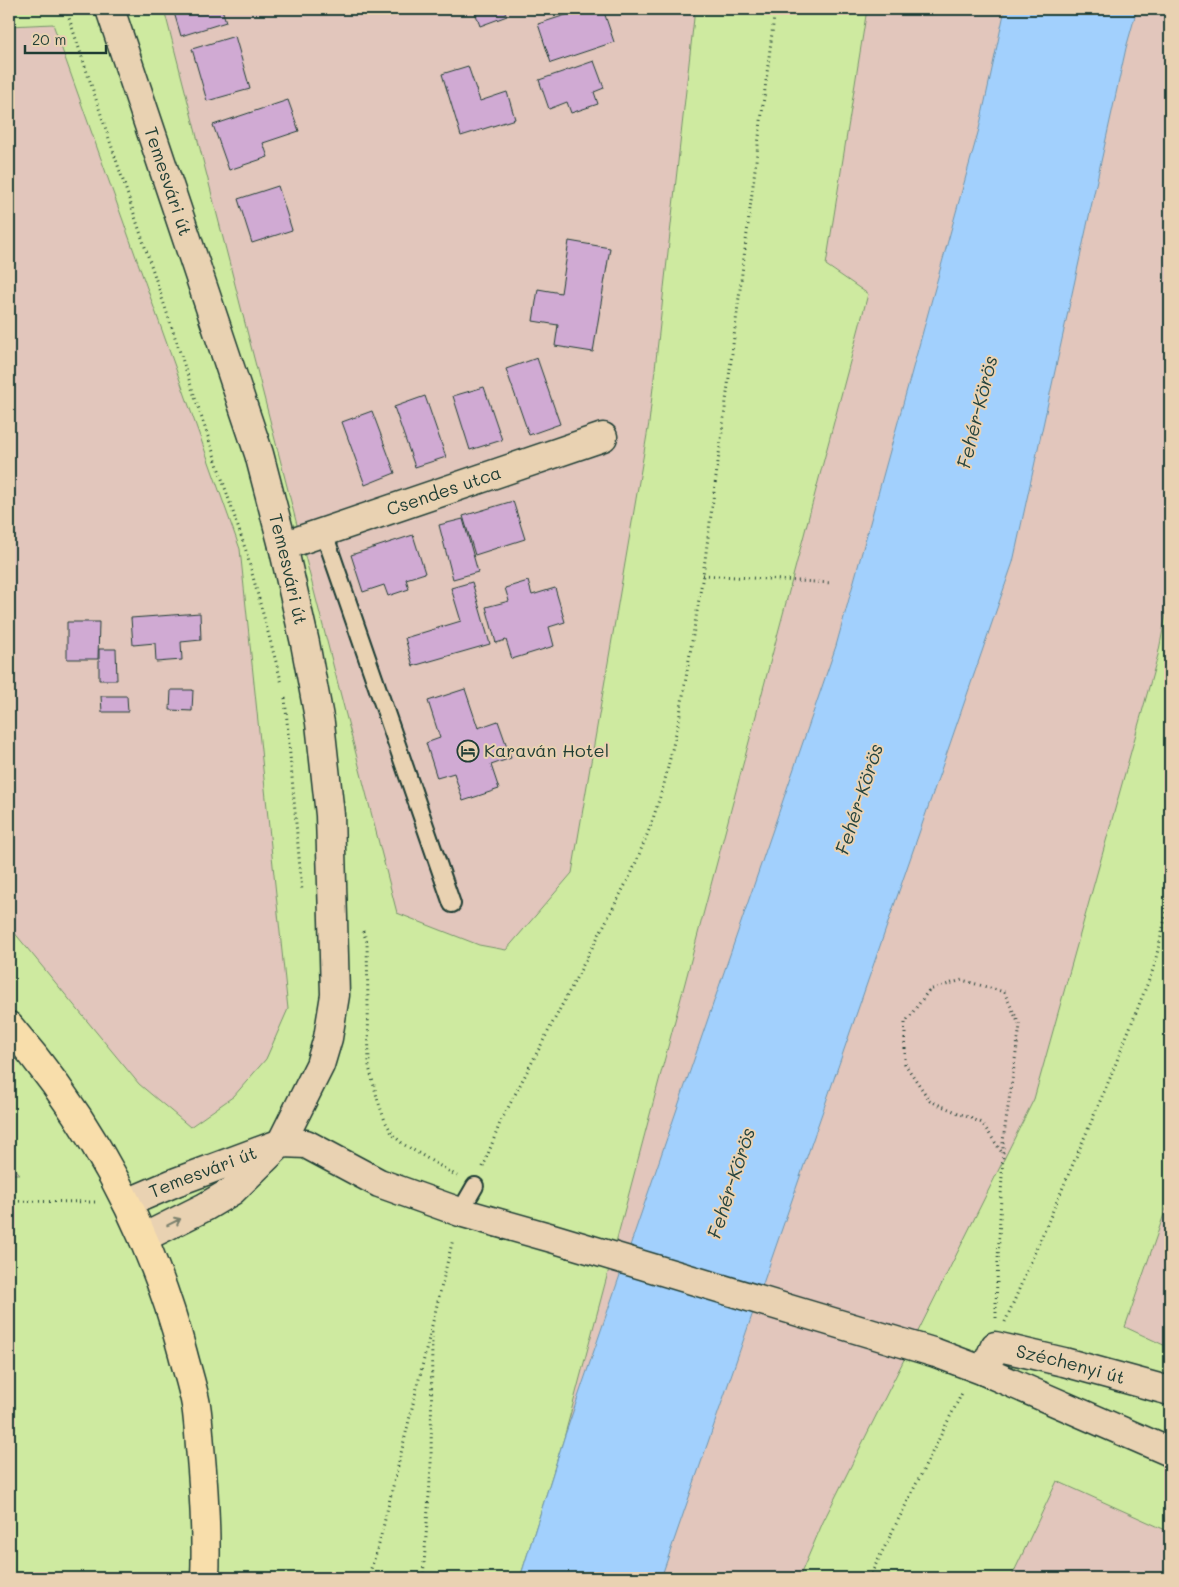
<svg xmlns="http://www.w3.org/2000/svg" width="1179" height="1587" font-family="Mali,sans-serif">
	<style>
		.green { fill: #ceeaa0; stroke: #76946a }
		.water { fill: #a2d0fd; stroke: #6e95ad }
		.building { fill: #d0aad3; stroke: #1f3d34 }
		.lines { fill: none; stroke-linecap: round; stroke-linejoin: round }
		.lane-casing { stroke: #1f3d34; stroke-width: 20 }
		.street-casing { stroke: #1f3d34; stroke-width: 31 }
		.secondary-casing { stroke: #1f3d34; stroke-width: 31 }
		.primary-casing { stroke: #1f3d34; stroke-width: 31 }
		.path { stroke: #1f3d34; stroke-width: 3; stroke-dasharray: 1 4; stroke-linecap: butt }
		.lane { stroke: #e9d2b2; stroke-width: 16 }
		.street { stroke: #e9d2b2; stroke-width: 28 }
		.secondary { stroke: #e9d2b2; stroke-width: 28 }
		.primary { stroke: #f8deab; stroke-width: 28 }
		.oneway { stroke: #7a806d }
		.labels { text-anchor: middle; stroke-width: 4; stroke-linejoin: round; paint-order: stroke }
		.street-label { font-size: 18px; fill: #1f3d34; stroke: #e9d2b2 }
		.poi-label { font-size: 18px; fill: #1f3d34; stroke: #e9d2b2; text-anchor: start }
		.water-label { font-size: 19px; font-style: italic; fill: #26443e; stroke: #e9d2b2 }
	</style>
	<rect width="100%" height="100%" fill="#e2c6bc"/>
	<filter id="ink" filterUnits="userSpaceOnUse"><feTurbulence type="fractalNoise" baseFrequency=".02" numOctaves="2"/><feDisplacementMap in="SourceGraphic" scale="10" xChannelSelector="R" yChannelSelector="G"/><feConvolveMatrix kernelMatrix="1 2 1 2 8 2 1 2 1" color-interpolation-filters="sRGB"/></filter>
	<g filter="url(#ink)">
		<g class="green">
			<polygon points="9,9 164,9 397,913 479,945 506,950 572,873 649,423 695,9 867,9 826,265 868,294 564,1438 520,1578 9,1578 9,1174 20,1174 9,1162 9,928 13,931 139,1084 190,1127 234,1096 266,1059 288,1009 240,549 53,24 9,26"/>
			<polygon points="1170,594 1170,1197 1125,1327 1170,1348 1170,1532 1057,1481 1011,1578 799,1578 823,1522 1034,1099 1158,655"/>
		</g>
		<polygon class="water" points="1005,9 1137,9 1126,48 1013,562 661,1578 520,1578 564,1438 836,646 979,129"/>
		<g class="building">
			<polygon points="173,9 222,9 226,22 181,36"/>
			<polygon points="474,9 504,9 507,16 480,26"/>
			<polygon points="584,9 603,9 614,42 551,63 538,24"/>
			<polygon points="235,36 250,89 207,101 192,49"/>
			<polygon points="594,61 604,88 594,92 598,104 571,113 567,102 549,109 539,80"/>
			<polygon points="468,66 480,101 507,92 515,119 461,136 442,74"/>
			<polygon points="288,100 299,131 263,143 268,157 229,170 213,125"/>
			<polygon points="278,186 292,230 252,243 238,199"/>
			<polygon points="569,241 610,248 593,352 555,346 558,325 533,321 538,289 561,293"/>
			<polygon points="537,358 560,424 529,435 506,369"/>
			<polygon points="484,387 502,440 470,450 453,396"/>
			<polygon points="425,396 446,457 415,467 394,407"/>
			<polygon points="372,411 395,473 365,485 342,422"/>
			<polygon points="513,501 525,539 475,555 463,516"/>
			<polygon points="463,519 478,572 453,579 439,525"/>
			<polygon points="413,535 425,573 406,579 409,589 388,596 384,585 363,592 351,555"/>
			<polygon points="528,581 532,595 555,588 565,622 549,627 554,646 512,659 506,640 496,643 486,607 509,601 505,588"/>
			<polygon points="472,582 490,644 413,666 405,638 461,621 451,588"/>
			<polygon points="200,613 201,640 181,642 182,660 156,662 155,643 133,645 131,618"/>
			<polygon points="67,622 99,622 98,659 67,659"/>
			<polygon points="99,649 116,649 117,680 99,680"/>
			<polygon points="465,689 478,728 498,721 511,758 491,765 499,789 463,801 454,773 437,778 426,743 440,738 428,701"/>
			<polygon points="171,690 193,690 192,711 170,710"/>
			<polygon points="101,696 127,696 128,712 102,712"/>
		</g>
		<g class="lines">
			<g class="lane-casing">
				<g id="lane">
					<polyline points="324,533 452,904"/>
					<polyline points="460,1212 475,1186"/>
				</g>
			</g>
			<g class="street-casing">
				<g id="street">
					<path id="s1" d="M283 546 603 437"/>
					<path id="s2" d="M984 1371 995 1346 1064 1362 1170 1391"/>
				</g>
			</g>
			<g class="secondary-casing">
				<g id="secondary">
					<path id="s3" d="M110 9 259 454 283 546 305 643 320 723 330 815 333 919 335 995 328 1038 320 1065 281 1143 232 1191 205 1207 143 1238"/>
					<path id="s4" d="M127 1203 176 1182 281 1143 306 1144 379 1183 460 1212 552 1238 936 1353 984 1371 1170 1452"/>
				</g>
			</g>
			<g class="primary-casing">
				<path id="primary" d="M9 1026C91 1121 151 1232 183 1354 187 1370 193 1388 196 1405 198 1418 199 1432 200 1446 204 1490 207 1534 205 1578"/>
			</g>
			<g class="path">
				<polyline points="66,9 246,551 282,684"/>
				<polyline points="703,575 831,583"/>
				<polyline points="285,698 302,891"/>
				<polyline points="363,931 367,942 369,1067 378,1101 385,1121 393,1135 403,1144 457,1176"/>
				<polyline points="483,1167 500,1123 632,872 651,825 664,784 679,720 703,575 724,417 775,9"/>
				<polyline points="9,1201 96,1202"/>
				<polyline points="996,1318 996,1303 1003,1154 1003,1141 1020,1026 1004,992 962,980 929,990 905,1023 905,1064 930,1101 982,1123 1003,1154"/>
				<polyline points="1005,1322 1110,1078 1154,967 1170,897"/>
				<polyline points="368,1578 379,1544 453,1239"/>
				<polyline points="423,1578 431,1467 432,1332"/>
				<polyline points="869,1578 963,1391"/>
			</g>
			<use href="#lane" class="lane"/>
			<use href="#street" class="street"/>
			<use href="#secondary" class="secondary"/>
			<use href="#primary" class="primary"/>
		</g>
		<defs><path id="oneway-shaft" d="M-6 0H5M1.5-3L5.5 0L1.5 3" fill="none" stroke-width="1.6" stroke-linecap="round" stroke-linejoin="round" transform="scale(1.25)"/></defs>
		<use class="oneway" href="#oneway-shaft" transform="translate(174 1222) rotate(-26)"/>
	</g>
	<defs>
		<g id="hotel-ring" transform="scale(1.125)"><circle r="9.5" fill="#e9d2b2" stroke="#1f3d34" stroke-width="1.5"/><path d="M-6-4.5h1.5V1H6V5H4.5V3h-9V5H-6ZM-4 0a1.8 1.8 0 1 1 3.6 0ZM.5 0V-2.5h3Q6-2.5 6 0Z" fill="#1f3d34"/></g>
	</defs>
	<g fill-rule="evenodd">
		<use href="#hotel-ring" x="468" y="751"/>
	</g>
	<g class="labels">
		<g class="street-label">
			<text dy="6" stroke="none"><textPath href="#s3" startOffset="182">Temesvári út</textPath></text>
			<text dy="6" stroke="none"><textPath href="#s1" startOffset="170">Csendes utca</textPath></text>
			<text dy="6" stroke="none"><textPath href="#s3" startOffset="588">Temesvári út</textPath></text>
			<text dy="6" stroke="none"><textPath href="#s4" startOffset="82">Temesvári út</textPath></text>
			<text dy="6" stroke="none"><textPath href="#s2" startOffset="105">Széchenyi út</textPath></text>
		</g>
		<g class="poi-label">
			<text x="484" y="757">Karaván Hotel</text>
		</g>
		<g class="water-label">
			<text transform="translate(977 412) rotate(-76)" y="7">Fehér-Körös</text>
			<text transform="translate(859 799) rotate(-72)" y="7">Fehér-Körös</text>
			<text transform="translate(731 1183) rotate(-72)" y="7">Fehér-Körös</text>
		</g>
	</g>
	<rect width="1179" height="1587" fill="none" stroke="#e9d2b2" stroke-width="30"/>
	<rect x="15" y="15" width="1149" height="1557" fill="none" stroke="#1f3d34" stroke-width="2" filter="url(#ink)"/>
	<path d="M25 45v8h81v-8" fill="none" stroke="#1f3d34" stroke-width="2.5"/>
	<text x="32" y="45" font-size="15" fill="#1f3d34" stroke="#e9d2b2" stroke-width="4" paint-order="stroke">20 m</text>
</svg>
